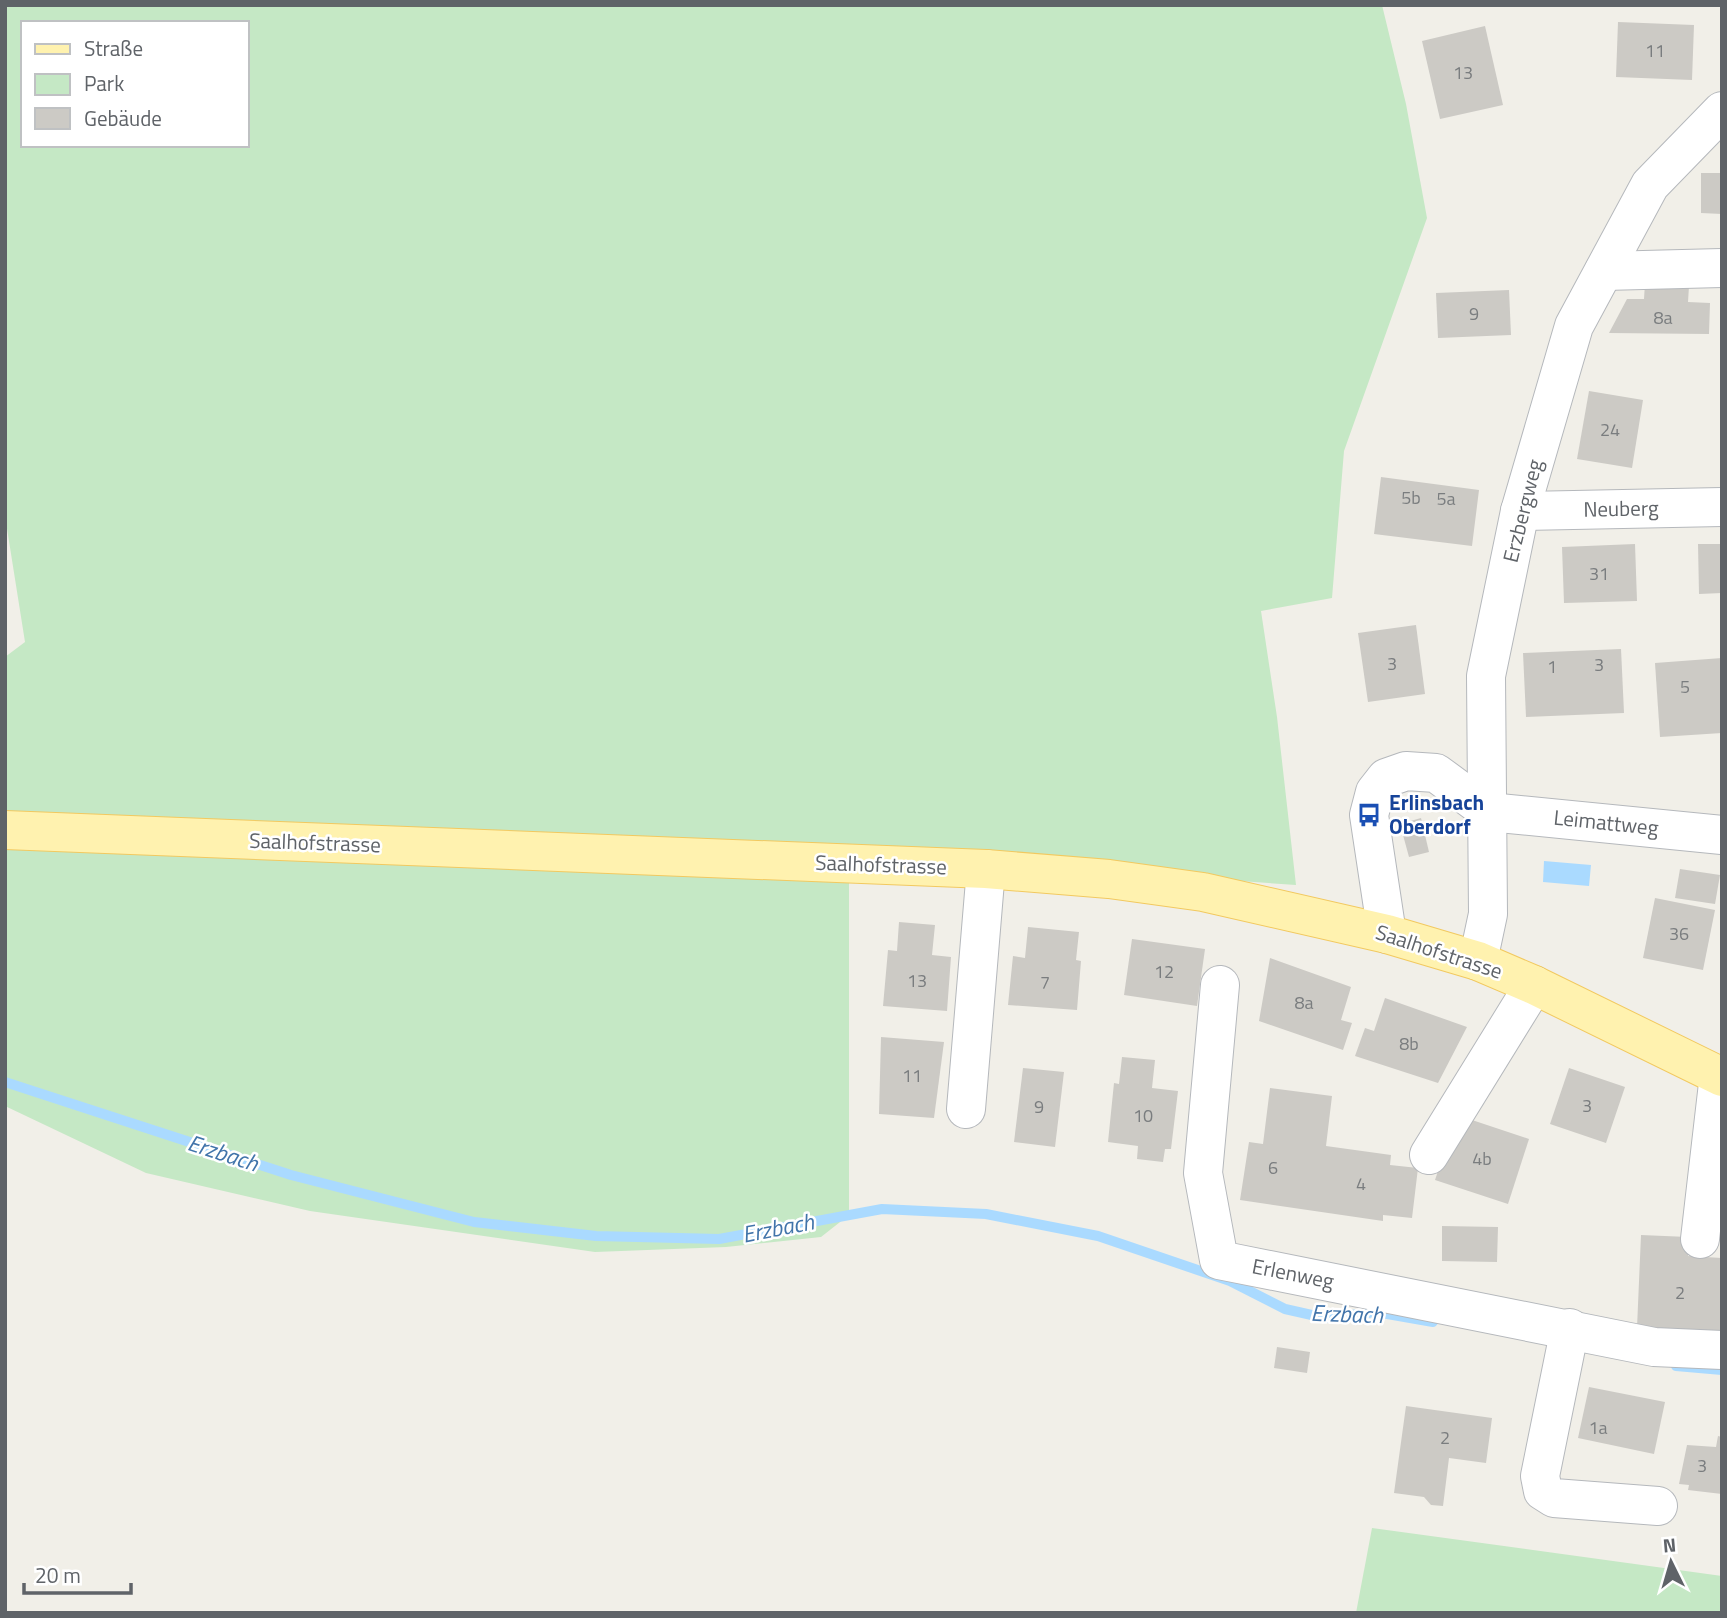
<svg xmlns="http://www.w3.org/2000/svg" width="1727" height="1618" font-family="'Titillium Web',sans-serif">
	<style>
		.green { fill: #c5e8c5; fill-rule: evenodd }
		.water { fill: #aadaff }
		.lines { fill: none; stroke-linecap: round; stroke-linejoin: round }
		.stream { stroke: #aadaff; stroke-width: 10 }
		.building { fill: #cccac5 }
		.minor-casing { stroke: #b5b8bc; stroke-width: 40 }
		.major-casing { stroke: #f2c960; stroke-width: 40 }
		.minor { stroke: #fff; stroke-width: 38 }
		.major { stroke: #fff2af; stroke-width: 38 }
		.labels { text-anchor: middle; stroke-width: 5; stroke-linejoin: round; paint-order: stroke }
		.number-label { font-size: 18px; fill: #7a7d7f }
		.street-label { font-size: 21px; fill: #5f6368; stroke: #fff }
		.transit-label { font-size: 21px; font-weight: bold; fill: #164399; stroke: #fff; text-anchor: start }
		.water-label { font-size: 23px; font-style: italic; fill: #4174aa; stroke: #fff }
	</style>
	<rect width="100%" height="100%" fill="#f1efe8"/>
	<g class="green">
		<path d="M5 5H1382L1406 104 1427 218 1344 451 1332 598 1261 611 1277 717 1296 885 849 853V1215L821 1237 726 1247 595 1252 310 1211 146 1173 5 1106V657L25 642 5 516ZM23 23H247V145H23Z"/>
		<polygon points="1372,1528 1722,1576 1721,1613 1356,1613"/>
	</g>
	<polygon class="water" points="1544,861 1591,865 1589,886 1543,882"/>
	<g class="lines">
		<g class="stream">
			<polyline points="5,1082 291,1175 474,1222 596,1236 719,1239 882,1209 986,1214 1098,1236 1230,1281 1285,1309 1325,1318 1376,1312 1433,1322"/>
			<polyline points="1676,1366 1722,1370"/>
		</g>
	</g>
	<g class="building">
		<polygon points="1618,22 1694,25 1692,80 1616,77"/>
		<polygon points="1485,26 1503,105 1440,119 1422,41"/>
		<polygon points="1701,173 1722,173 1722,214 1701,213"/>
		<polygon points="1645,283 1689,286 1688,302 1710,303 1709,334 1609,333 1627,299 1644,299"/>
		<polygon points="1509,290 1511,335 1438,338 1436,293"/>
		<polygon points="1589,391 1643,400 1632,468 1577,459"/>
		<polygon points="1381,477 1479,490 1472,546 1374,534"/>
		<polygon points="1635,544 1637,601 1564,603 1562,547"/>
		<polygon points="1698,544 1722,544 1722,593 1699,594"/>
		<polygon points="1416,625 1425,694 1368,702 1358,633"/>
		<polygon points="1621,649 1624,713 1526,717 1523,653"/>
		<polygon points="1722,658 1722,733 1660,737 1655,663"/>
		<polygon points="1421,818 1429,852 1409,857 1400,824"/>
		<polygon points="1680,869 1720,875 1715,904 1675,898"/>
		<polygon points="1655,898 1715,910 1703,970 1643,958"/>
		<polygon points="899,922 935,925 932,955 951,957 947,1011 883,1006 888,950 897,951"/>
		<polygon points="1028,927 1079,932 1076,960 1081,961 1077,1010 1008,1005 1013,956 1025,958"/>
		<polygon points="1132,939 1205,949 1197,1006 1124,995"/>
		<polygon points="1270,958 1351,987 1341,1020 1352,1023 1343,1050 1259,1021"/>
		<polygon points="1385,998 1467,1027 1438,1083 1355,1056 1365,1028 1374,1031"/>
		<polygon points="881,1037 944,1042 934,1118 879,1114"/>
		<polygon points="1122,1057 1155,1060 1152,1088 1178,1091 1171,1149 1165,1149 1163,1162 1137,1159 1138,1146 1108,1142 1114,1083 1119,1084"/>
		<polygon points="1023,1068 1064,1072 1055,1147 1014,1142"/>
		<polygon points="1569,1068 1625,1087 1606,1143 1550,1124"/>
		<polygon points="1270,1088 1332,1096 1326,1146 1391,1155 1390,1165 1418,1168 1412,1218 1383,1215 1383,1221 1240,1200 1249,1142 1263,1144"/>
		<polygon points="1457,1115 1529,1139 1508,1204 1435,1180"/>
		<polygon points="1442,1226 1498,1227 1497,1262 1442,1261"/>
		<polygon points="1641,1235 1688,1237 1688,1256 1722,1258 1722,1332 1637,1328"/>
		<polygon points="1277,1347 1310,1352 1307,1373 1274,1368"/>
		<polygon points="1589,1387 1665,1402 1654,1454 1578,1438"/>
		<polygon points="1406,1406 1492,1418 1486,1463 1449,1458 1443,1506 1431,1505 1424,1497 1394,1493"/>
		<polygon points="1718,1436 1722,1437 1722,1494 1688,1490 1689,1485 1679,1484 1687,1445 1716,1447"/>
	</g>
	<g class="lines">
		<g class="minor-casing">
			<g id="minor">
				<polyline points="1604,271 1722,268"/>
				<polyline points="1520,511 1722,507"/>
				<polyline points="1489,812 1722,835"/>
				<polyline points="1387,934 1369,815 1375,792 1386,778 1406,771 1436,773 1489,812"/>
				<polyline points="1478,961 1488,914 1486,676 1520,511 1574,326 1650,185 1722,111"/>
				<polyline points="1220,985 1203,1173 1219,1260 1654,1347 1722,1350"/>
				<polyline points="966,1109 986,869"/>
				<polyline points="1429,1155 1534,985"/>
				<polyline points="1700,1239 1719,1075"/>
				<polyline points="1570,1328 1540,1476 1543,1491 1554,1498 1658,1506"/>
			</g>
		</g>
		<g class="major-casing">
			<polyline id="major" points="5,830 986,869 1109,879 1203,892 1387,934 1478,961 1534,985 1722,1077"/>
		</g>
		<use href="#minor" class="minor"/>
		<use href="#major" class="major"/>
	</g>
	<defs>
		<g id="bus-bare" transform="scale(1.89)"><path d="M-5-6H5V4H4V6H2V4H-2V6H-4V4H-5ZM-3.5-4V0h7V-4ZM-3.5 1.2v1.5H-2V1.2ZM2 1.2v1.5H3.5V1.2Z" fill="#1a4fb4" stroke="#fff" stroke-width="2.5" paint-order="stroke"/></g>
	</defs>
	<g fill-rule="evenodd">
		<use href="#bus-bare" x="1369" y="815"/>
	</g>
	<g class="labels">
		<g class="number-label">
			<text x="1655" y="57">11</text>
			<text x="1463" y="79">13</text>
			<text x="1474" y="320">9</text>
			<text x="1663" y="324">8a</text>
			<text x="1610" y="436">24</text>
			<text x="1411" y="504">5b</text>
			<text x="1446" y="505">5a</text>
			<text x="1599" y="580">31</text>
			<text x="1392" y="670">3</text>
			<text x="1599" y="671">3</text>
			<text x="1552" y="673">1</text>
			<text x="1685" y="693">5</text>
			<text x="1679" y="940">36</text>
			<text x="1164" y="978">12</text>
			<text x="917" y="987">13</text>
			<text x="1045" y="989">7</text>
			<text x="1304" y="1009">8a</text>
			<text x="1409" y="1050">8b</text>
			<text x="912" y="1082">11</text>
			<text x="1587" y="1112">3</text>
			<text x="1039" y="1113">9</text>
			<text x="1143" y="1122">10</text>
			<text x="1482" y="1165">4b</text>
			<text x="1273" y="1174">6</text>
			<text x="1361" y="1190">4</text>
			<text x="1680" y="1299">2</text>
			<text x="1598" y="1434">1a</text>
			<text x="1445" y="1444">2</text>
			<text x="1702" y="1472">3</text>
		</g>
		<g class="street-label">
			<text transform="translate(1621 509) rotate(-1)" y="7">Neuberg</text>
			<text transform="translate(1523 511) rotate(-76)" y="7">Erzbergweg</text>
			<text transform="translate(1606 823) rotate(6)" y="7">Leimattweg</text>
			<text transform="translate(315 843) rotate(2)" y="7">Saalhofstrasse</text>
			<text transform="translate(881 865) rotate(2)" y="7">Saalhofstrasse</text>
			<text transform="translate(1439 952) rotate(18)" y="7">Saalhofstrasse</text>
			<text transform="translate(1293 1274) rotate(11)" y="7">Erlenweg</text>
		</g>
		<g class="transit-label">
			<text x="1389" y="810">Erlinsbach<tspan x="1389" dy="24">Oberdorf</tspan></text>
		</g>
		<g class="water-label">
			<text transform="translate(223 1153) rotate(18)" y="8">Erzbach</text>
			<text transform="translate(778 1228) rotate(-11)" y="8">Erzbach</text>
			<text transform="translate(1347 1314) rotate(2)" y="8">Erzbach</text>
		</g>
	</g>
	<rect width="1727" height="1618" fill="none" stroke="#5f6368" stroke-width="14"/>
	<rect x="21" y="21" width="228" height="126" fill="#ffffff" stroke="#bfc1c3" stroke-width="2"/>
	<rect x="35" y="44" width="35" height="10" fill="#fff2af" stroke="#bfc1c3" stroke-width="2"/>
	<text x="84" y="56" font-size="21" fill="#5f6368">Straße</text>
	<rect x="35" y="74" width="35" height="21" fill="#c5e8c5" stroke="#bfc1c3" stroke-width="2"/>
	<text x="84" y="91" font-size="21" fill="#5f6368">Park</text>
	<rect x="35" y="108" width="35" height="21" fill="#cccac5" stroke="#bfc1c3" stroke-width="2"/>
	<text x="84" y="126" font-size="21" fill="#5f6368">Gebäude</text>
	<g transform="translate(1671 1562) rotate(355)" stroke="#ffffff" stroke-width="5" paint-order="stroke">
	<path d="M0-5L12 26L0 18L-12 26Z" fill="#5f6368"/>
	<text y="-10" font-size="19" font-weight="bold" text-anchor="middle" fill="#5f6368">N</text>
	</g>
	<path d="M24 1583v10h107v-10" fill="none" stroke="#5f6368" stroke-width="3.5"/>
	<text x="35" y="1583" font-size="21" fill="#5f6368" stroke="#ffffff" stroke-width="5" paint-order="stroke">20 m</text>
</svg>
